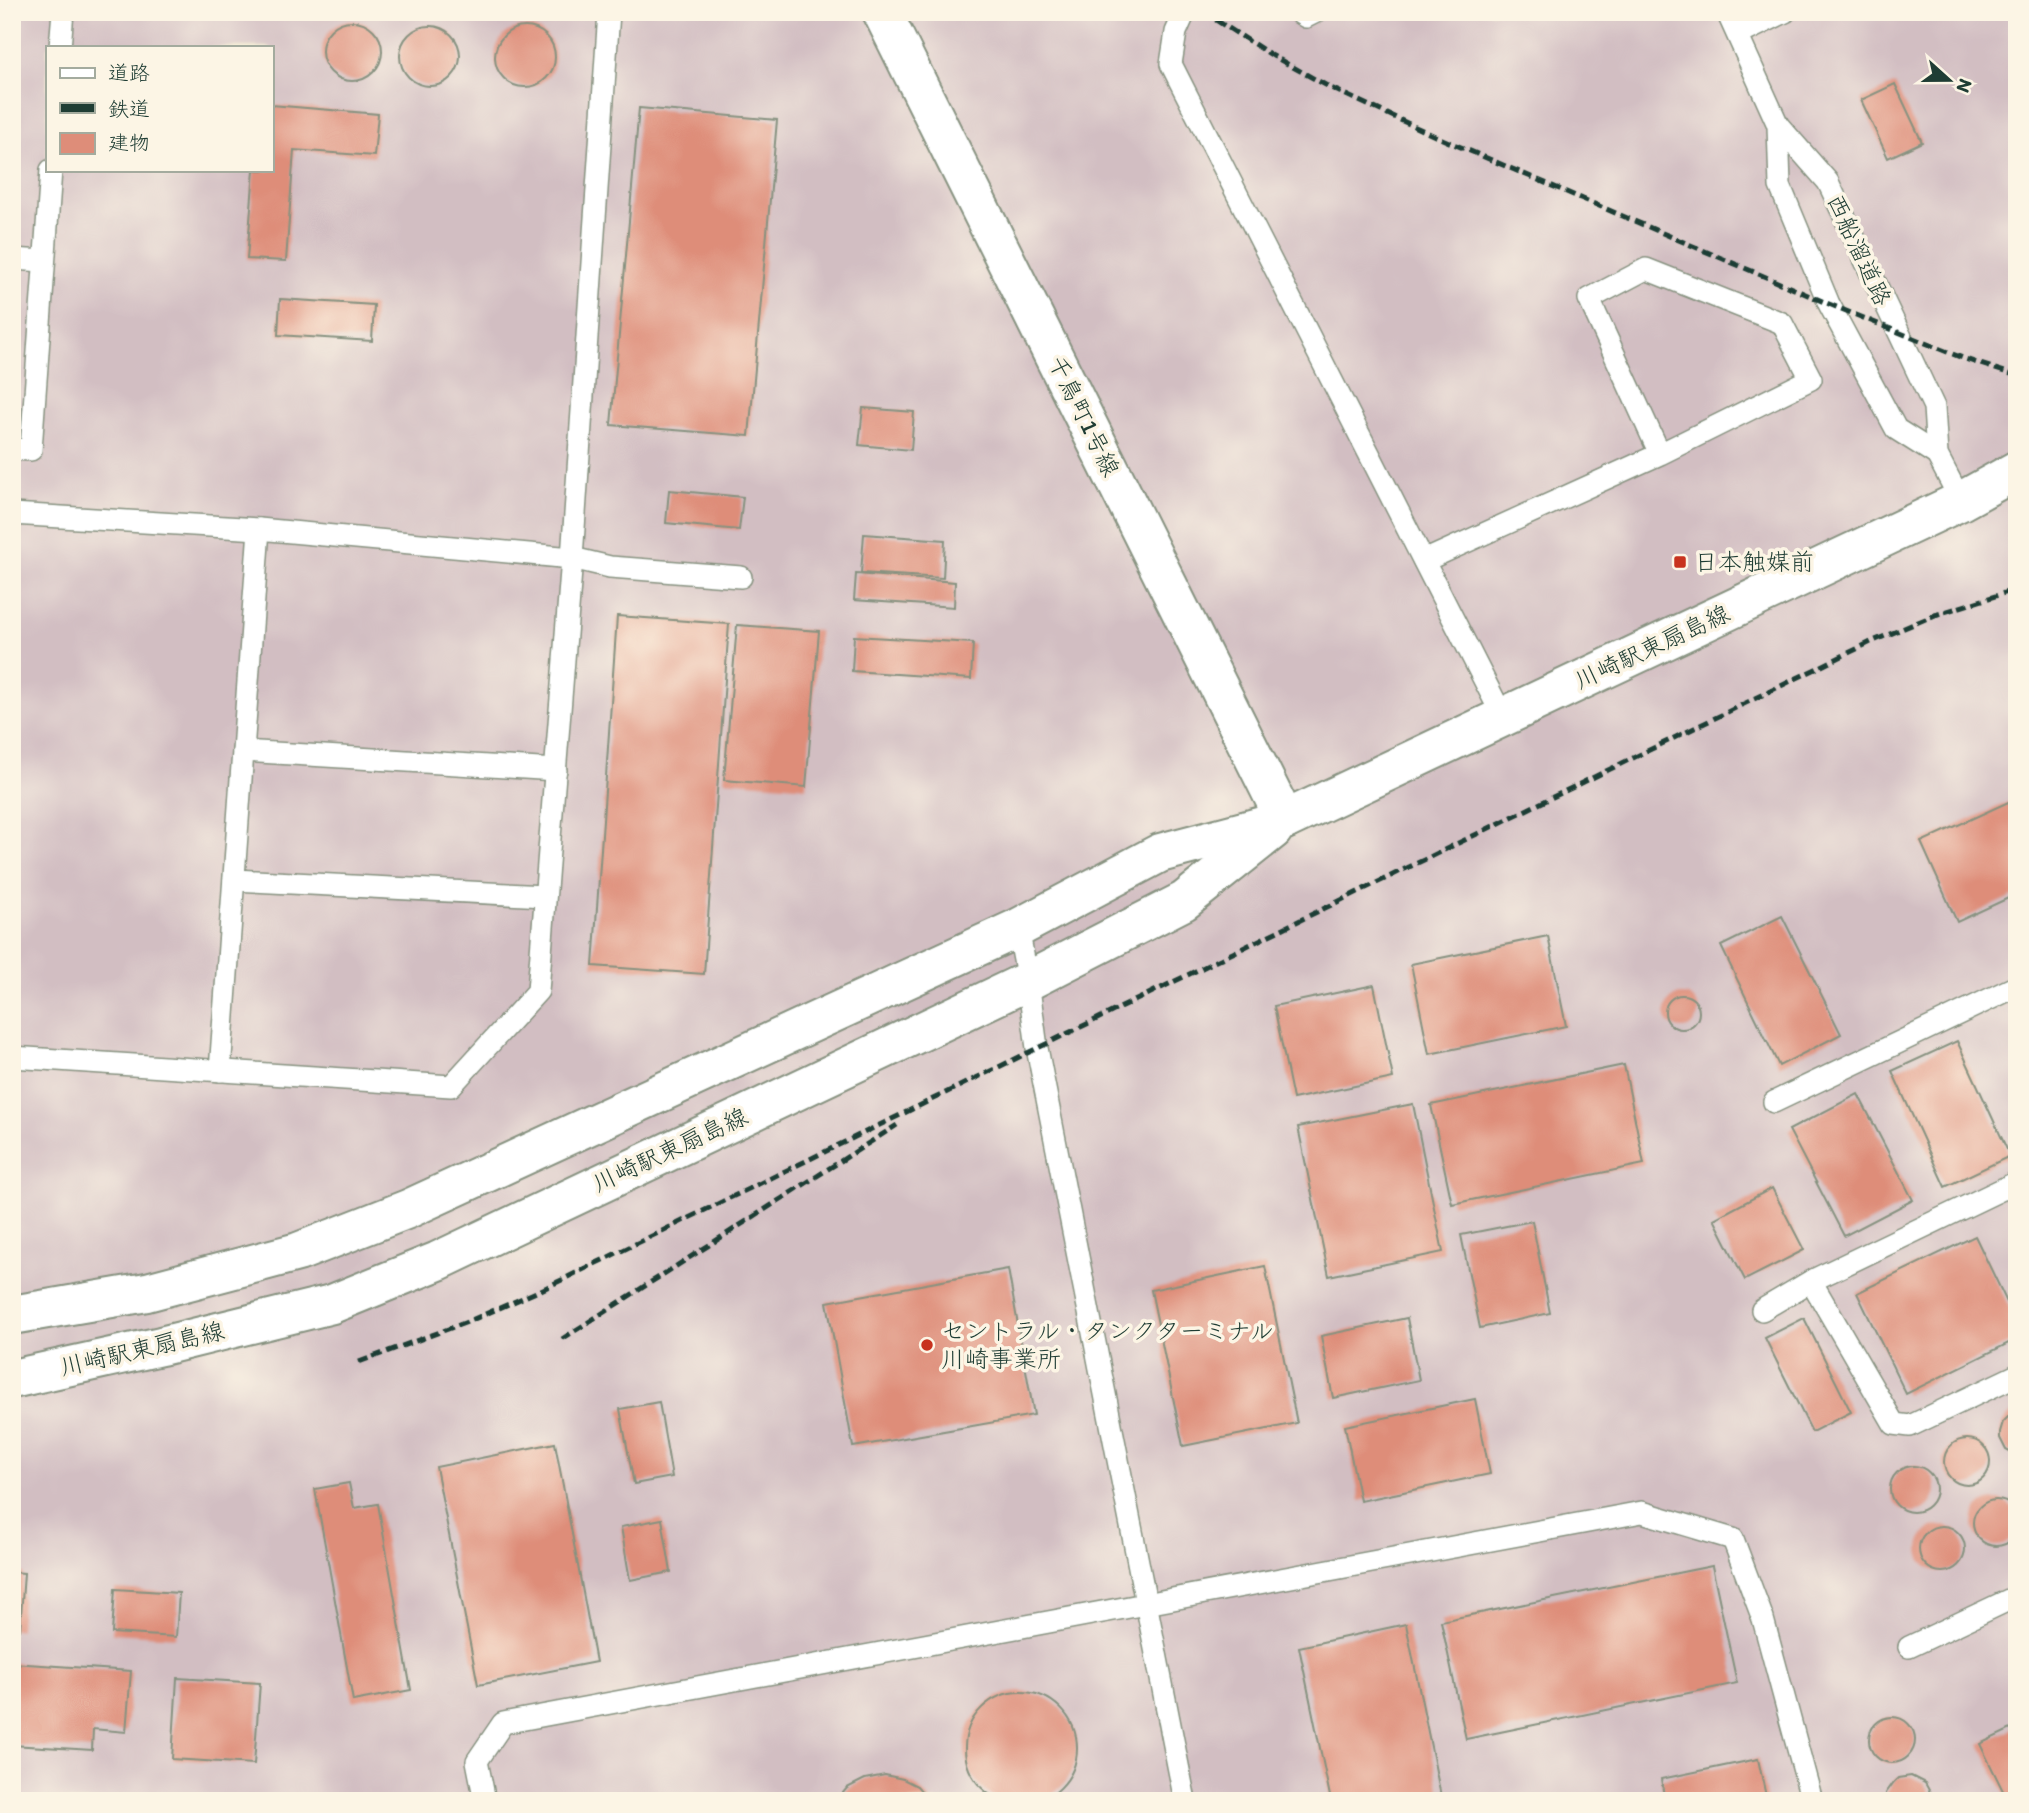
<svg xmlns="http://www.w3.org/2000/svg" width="2029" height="1813" font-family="Itim,'Klee One',sans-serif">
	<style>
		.industrial { fill: #d2bec2; fill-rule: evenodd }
		.building { fill: #de8d79 }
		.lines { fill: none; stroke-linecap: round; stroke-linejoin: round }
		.lane-casing { stroke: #879280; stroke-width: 24 }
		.secondary-casing { stroke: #879280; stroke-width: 42 }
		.lane { stroke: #fff; stroke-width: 21 }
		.secondary { stroke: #fff; stroke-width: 38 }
		.rail { stroke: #1f3d34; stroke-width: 5; stroke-dasharray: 10 5; stroke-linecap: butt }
		.poi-dot { fill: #c8321e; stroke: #fcf5e5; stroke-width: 2.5 }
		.labels { text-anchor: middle; stroke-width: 7; stroke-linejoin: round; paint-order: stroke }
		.street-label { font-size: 24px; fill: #1f3d34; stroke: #fcf5e5 }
		.poi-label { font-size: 24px; fill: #1f3d34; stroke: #fcf5e5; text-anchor: start }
	</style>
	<rect width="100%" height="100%" fill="#fcf5e5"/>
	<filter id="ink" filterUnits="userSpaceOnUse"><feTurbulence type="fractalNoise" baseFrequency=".0143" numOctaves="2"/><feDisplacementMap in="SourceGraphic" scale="14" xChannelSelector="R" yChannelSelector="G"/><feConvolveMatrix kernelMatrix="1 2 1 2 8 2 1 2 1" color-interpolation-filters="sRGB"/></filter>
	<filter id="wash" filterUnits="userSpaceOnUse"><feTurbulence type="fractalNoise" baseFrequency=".00686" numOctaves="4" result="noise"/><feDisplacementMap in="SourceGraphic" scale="28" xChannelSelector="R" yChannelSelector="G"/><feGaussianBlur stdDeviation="1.57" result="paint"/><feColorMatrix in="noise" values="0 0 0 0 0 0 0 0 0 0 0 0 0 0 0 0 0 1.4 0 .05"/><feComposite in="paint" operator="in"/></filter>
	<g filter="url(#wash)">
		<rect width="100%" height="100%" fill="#efe8cc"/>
		<path class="industrial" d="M12 12H2017V1801H12ZM47 47H271V170H47Z"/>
		<g id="blocks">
			<g class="building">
				<circle cx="352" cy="51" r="30"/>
				<circle cx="430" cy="56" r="30"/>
				<circle cx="525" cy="57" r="30"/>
				<polygon points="1895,84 1922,142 1888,158 1861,100"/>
				<polygon points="271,105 378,114 374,156 294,150 286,261 247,259 254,170 271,170"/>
				<polygon points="639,108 777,120 749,436 611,425"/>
				<polygon points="280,299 374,305 372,341 278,335"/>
				<polygon points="863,408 914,412 911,450 859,445"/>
				<polygon points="669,490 743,497 739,530 666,523"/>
				<polygon points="864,534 945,540 943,578 861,573"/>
				<polygon points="856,574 955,582 954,607 854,600"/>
				<polygon points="617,616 729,624 704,974 593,966"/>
				<polygon points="737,625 819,631 806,787 724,780"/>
				<polygon points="854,636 973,643 971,679 852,671"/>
				<polygon points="2017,798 2017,894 1957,922 1921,842"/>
				<polygon points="1782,916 1841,1034 1779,1066 1721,946"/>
				<polygon points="1548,936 1566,1026 1429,1054 1411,964"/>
				<polygon points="1374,985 1393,1078 1293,1099 1274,1006"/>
				<circle cx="1682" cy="1012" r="17"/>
				<polygon points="1957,1041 2010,1156 1945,1187 1892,1071"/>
				<polygon points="1624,1065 1644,1164 1452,1204 1431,1105"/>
				<polygon points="1858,1094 1913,1200 1844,1236 1789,1130"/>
				<polygon points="1413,1104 1443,1252 1329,1276 1298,1127"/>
				<polygon points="1772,1188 1804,1250 1745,1280 1714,1219"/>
				<polygon points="1532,1221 1550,1313 1480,1328 1461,1235"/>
				<polygon points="1975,1236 2017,1323 2017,1339 1906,1394 1857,1293"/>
				<polygon points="1265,1266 1297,1423 1183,1446 1151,1290"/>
				<polygon points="1008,1269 1034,1415 853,1447 827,1302"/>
				<polygon points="1407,1318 1419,1380 1333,1398 1321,1336"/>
				<polygon points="1804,1318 1851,1412 1812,1432 1765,1338"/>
				<polygon points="1475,1399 1490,1474 1360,1501 1345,1426"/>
				<polygon points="659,1402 672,1477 634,1484 620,1409"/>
				<polygon points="2017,1412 2017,1456 2006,1450 2000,1438 2000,1432 2003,1422 2012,1413"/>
				<circle cx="1967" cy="1462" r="23"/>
				<polygon points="555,1443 596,1662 478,1685 436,1467"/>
				<circle cx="1913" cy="1489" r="23"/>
				<polygon points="349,1483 354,1508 378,1504 411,1690 353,1701 315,1489"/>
				<circle cx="1996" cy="1523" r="23"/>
				<polygon points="662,1519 671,1572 630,1580 621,1527"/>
				<circle cx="1942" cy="1549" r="23"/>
				<polygon points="1712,1566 1737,1683 1466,1739 1441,1621"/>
				<polygon points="12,1572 24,1573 20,1630 12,1630"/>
				<polygon points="115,1589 179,1593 176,1637 112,1633"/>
				<polygon points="1406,1624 1442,1801 1331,1801 1299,1647"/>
				<polygon points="12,1663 131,1671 126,1732 93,1729 92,1750 12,1745"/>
				<polygon points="177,1678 260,1683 254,1764 172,1759"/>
				<circle cx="1021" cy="1748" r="56"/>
				<circle cx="1892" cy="1740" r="23"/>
				<polygon points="2017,1726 2017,1801 2008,1801 1980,1744"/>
				<polygon points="1758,1759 1767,1801 1665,1801 1661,1779"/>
				<polygon points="885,1775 903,1779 917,1786 930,1801 836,1801 847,1788 865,1779"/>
				<polygon points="1911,1776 1925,1783 1930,1792 1931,1801 1886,1801 1886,1793 1894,1782 1898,1778"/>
			</g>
		</g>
	</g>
	<g filter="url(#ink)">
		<use href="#blocks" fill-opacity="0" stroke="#879280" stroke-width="2"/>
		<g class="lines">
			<g class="lane-casing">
				<g id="lane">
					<polyline points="1185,12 1176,32 1171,64 1503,717"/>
					<polyline points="1298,12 1306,17 1316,12"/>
					<polyline points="1727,12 1778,125 1828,182 1934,407 1937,455 1961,501"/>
					<polyline points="1738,35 1785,12"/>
					<polyline points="60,47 63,12"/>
					<polyline points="1778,125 1780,186 1829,304 1896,429 1937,455"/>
					<polyline points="12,259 44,261"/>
					<polyline points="12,449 31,450 51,170"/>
					<polyline points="12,514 259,529 572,558 610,567 741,577"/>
					<polyline points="1424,561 1660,454 1811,379 1782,323 1646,269 1589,299 1660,454"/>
					<polyline points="243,751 556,770"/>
					<polyline points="234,880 545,896"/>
					<polyline points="1018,928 1028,981 1037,1048 1185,1801"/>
					<polyline points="12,1057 451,1086 538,991 572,558 609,12"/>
					<polyline points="220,1071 259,529"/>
					<polyline points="1774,1102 2017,986"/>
					<polyline points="1811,1281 1894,1424 1910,1426 2017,1375"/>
					<polyline points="1762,1310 1811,1281 2017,1182"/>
					<polyline points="1909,1647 2017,1596"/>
					<polyline points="485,1801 477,1761 503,1723 1642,1512 1733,1539 1763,1619 1812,1801"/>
				</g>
			</g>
			<g class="secondary-casing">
				<g id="secondary">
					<polyline points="882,12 1285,820"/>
					<polyline points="12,1315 147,1292 298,1252 408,1209 1018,928 1160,853 1285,820 1961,501 2017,470"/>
					<polyline points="12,1379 161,1346 332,1304 438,1261 1028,981 1184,901 1273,830"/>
				</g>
			</g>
			<use href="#lane" class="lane"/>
			<use href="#secondary" class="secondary"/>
			<g class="rail">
				<polyline points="1203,12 1273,56 1331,88 1435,136 1829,304 1965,359 2017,376"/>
				<polyline points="562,1339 897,1125"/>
				<polyline points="359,1362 467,1322 541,1290 1871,642 1935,615 2017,589"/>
			</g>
		</g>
	</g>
	<g class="poi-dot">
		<rect x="1673" y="555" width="14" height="14" rx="3.5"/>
		<circle cx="927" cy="1345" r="7"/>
	</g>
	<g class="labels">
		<g class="street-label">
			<text transform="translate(1859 250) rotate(65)" y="8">西船溜道路</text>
			<text transform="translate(1084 416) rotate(64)" y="8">千鳥町1号線</text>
			<text transform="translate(1652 647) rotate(-25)" y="8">川崎駅東扇島線</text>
			<text transform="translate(670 1150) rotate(-25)" y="8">川崎駅東扇島線</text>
			<text transform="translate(142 1349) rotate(-13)" y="8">川崎駅東扇島線</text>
		</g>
		<g class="poi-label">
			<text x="1694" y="570">日本触媒前</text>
			<text x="941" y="1339">セントラル・タンクターミナル<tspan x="941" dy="28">川崎事業所</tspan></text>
		</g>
	</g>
	<rect width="2029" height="1813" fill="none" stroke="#fcf5e5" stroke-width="42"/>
	<rect x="46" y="46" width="228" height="126" fill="#fcf5e5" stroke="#a4ab9e" stroke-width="2"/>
	<rect x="60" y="68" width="35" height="10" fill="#ffffff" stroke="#a4ab9e" stroke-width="2"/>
	<text x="108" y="80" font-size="21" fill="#1f3d34">道路</text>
	<rect x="60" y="103" width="35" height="10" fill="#1f3d34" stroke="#a4ab9e" stroke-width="2"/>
	<text x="108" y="116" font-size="21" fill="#1f3d34">鉄道</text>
	<rect x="60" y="133" width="35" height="21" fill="#de8d79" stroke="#a4ab9e" stroke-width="2"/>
	<text x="108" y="150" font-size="21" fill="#1f3d34">建物</text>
	<g transform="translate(1949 80) rotate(111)" stroke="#fcf5e5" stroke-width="5" paint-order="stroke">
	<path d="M0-5L12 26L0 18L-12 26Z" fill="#1f3d34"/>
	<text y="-10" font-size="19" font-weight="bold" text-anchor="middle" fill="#1f3d34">N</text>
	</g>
</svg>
